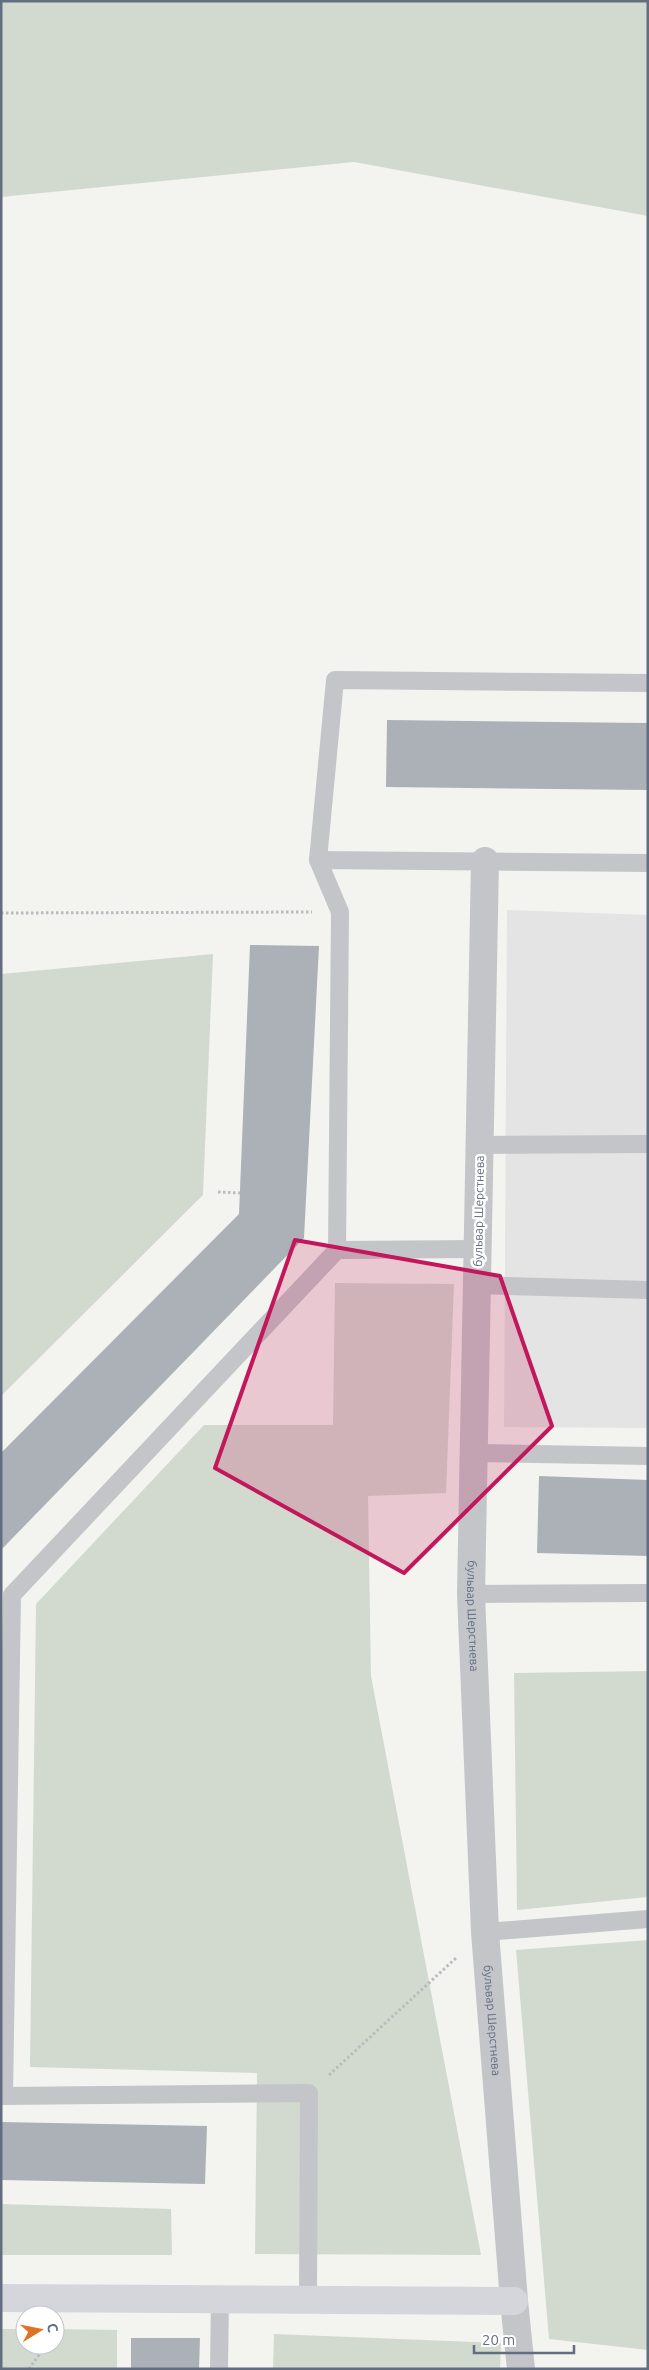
<svg xmlns="http://www.w3.org/2000/svg" width="649" height="2370" font-family="Ubuntu,sans-serif">
	<style>
		.built { fill: #e3e4e3 }
		.green { fill: #d2dad0 }
		.building { fill: #acb1b7 }
		.lines { fill: none; stroke-linecap: round; stroke-linejoin: round }
		.path { stroke: #babbbe; stroke-width: 3; stroke-dasharray: 2.5 2.5; stroke-linecap: butt }
		.lane { stroke: #c3c5c9; stroke-width: 18 }
		.street { stroke: #c3c5c9; stroke-width: 28 }
		.secondary { stroke: #d4d6dc; stroke-width: 28 }
		.marked { fill: #c2185b; fill-opacity: 0.2; stroke: #c2185b; stroke-width: 4; stroke-linejoin: round }
		.labels { text-anchor: middle; stroke-width: 5; stroke-linejoin: round; paint-order: stroke }
		.street-label { font-size: 12px; fill: #636d80; stroke: #fff }
	</style>
	<rect width="100%" height="100%" fill="#f3f4ef"/>
	<polygon class="built" points="507,910 648,915 648,1428 504,1427"/>
	<g class="green">
		<polygon points="1,1 648,1 648,216 354,162 1,197"/>
		<polygon points="213,954 203,1195 1,1396 1,974"/>
		<polygon points="335,1283 454,1284 446,1493 368,1496 371,1676 481,2255 255,2254 257,2073 30,2067 36,1604 204,1425 333,1425"/>
		<polygon points="648,1671 648,1897 517,1910 514,1673"/>
		<polygon points="648,1940 648,2350 549,2339 516,1950"/>
		<polygon points="1,2204 171,2209 172,2255 1,2255"/>
		<polygon points="1,2329 25,2329 25,2345 55,2345 55,2329 117,2330 117,2369 1,2369"/>
		<polygon points="274,2334 501,2343 500,2369 273,2369"/>
	</g>
	<g class="building">
		<polygon points="387,720 648,723 648,790 386,787"/>
		<polygon points="250,945 319,946 304,1238 1,1550 1,1453 239,1214"/>
		<polygon points="539,1476 648,1480 648,1556 537,1553"/>
		<polygon points="1,2122 207,2126 205,2184 1,2180"/>
		<polygon points="131,2338 200,2338 199,2369 131,2369"/>
	</g>
	<g class="lines">
		<g class="path">
			<polyline points="1,913 312,912"/>
			<polyline points="218,1192 240,1193"/>
			<polyline points="329,2075 456,1958"/>
			<polyline points="29,2369 46,2345"/>
		</g>
		<g class="lane">
			<polyline points="318,860 335,680 648,683"/>
			<polyline points="480,1145 648,1144"/>
			<polyline points="337,1250 478,1249"/>
			<polyline points="477,1285 648,1290"/>
			<polyline points="474,1453 648,1456"/>
			<polyline points="471,1594 648,1593"/>
			<polyline points="485,1932 648,1919"/>
			<polyline points="308,2300 309,2093 4,2096 12,1595 337,1250 340,912 318,860 648,863"/>
			<polyline points="219,2369 220,2298"/>
		</g>
		<path class="street" id="s1" d="M485 861 471 1594 485 1932 514 2301 521 2369"/>
		<polyline class="secondary" points="1,2298 514,2301"/>
	</g>
	<path class="marked" d="M295 1240 500 1276 552 1426 404 1573 215 1468Z"/>
	<g class="labels">
		<g class="street-label">
			<text transform="translate(479 1211) rotate(-89)" y="4">бульвар Шерстнева</text>
			<text dy="4" stroke="none"><textPath href="#s1" startOffset="755">бульвар Шерстнева</textPath></text>
			<text dy="4" stroke="none"><textPath href="#s1" startOffset="1160">бульвар Шерстнева</textPath></text>
		</g>
	</g>
	<rect width="649" height="2370" fill="none" stroke="#636d80" stroke-width="5"/>
	<g transform="translate(40 2330) rotate(80)"><circle r="24" fill="#ffffff" stroke="#c1c5cc"/>
	<path d="M0-4L9 19L0 12L-9 19Z" fill="#e07323"/>
	<text y="-8" font-size="14" font-weight="bold" text-anchor="middle" fill="#636d80">С</text>
	</g>
	<path d="M474 2345v8h100v-8" fill="none" stroke="#636d80" stroke-width="2.5"/>
	<text x="482" y="2345" font-size="15" fill="#636d80" stroke="#ffffff" stroke-width="4" paint-order="stroke">20 m</text>
</svg>
